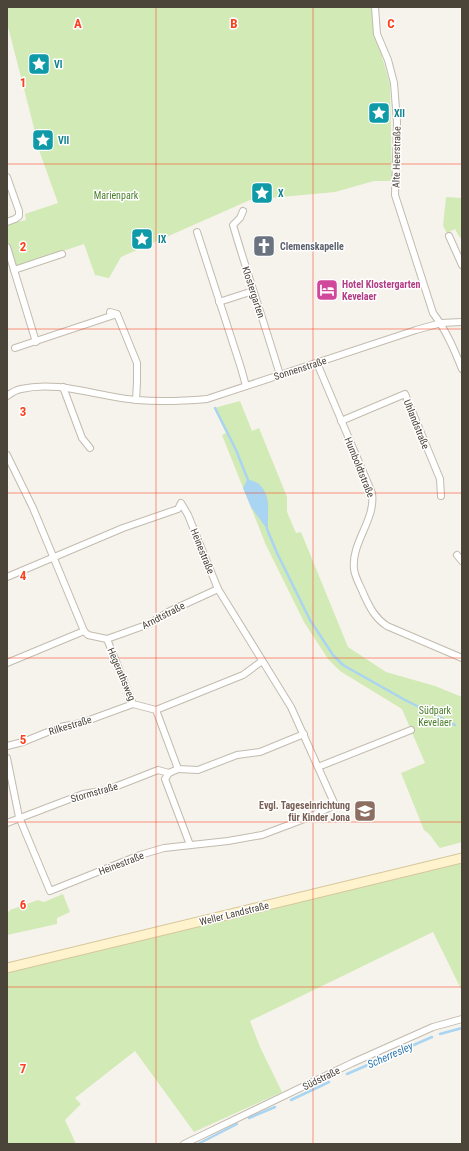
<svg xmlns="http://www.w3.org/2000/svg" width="469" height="1151" font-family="'Roboto Condensed',sans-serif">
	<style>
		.green { fill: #d2eab5 }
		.water { fill: #a9d4f2 }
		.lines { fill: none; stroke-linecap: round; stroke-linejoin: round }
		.stream { stroke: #a9d4f2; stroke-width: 2.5 }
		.minor-casing { stroke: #c2bbae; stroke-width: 8 }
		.secondary-casing { stroke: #d6c79b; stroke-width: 11 }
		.minor { stroke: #fff; stroke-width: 6 }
		.secondary { stroke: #fff3cd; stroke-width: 9 }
		.grid { fill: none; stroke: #fc3f1d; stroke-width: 1; stroke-opacity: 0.55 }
		.labels { text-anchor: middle; stroke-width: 3; stroke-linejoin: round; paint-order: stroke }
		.culture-label { font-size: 10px; font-weight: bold; fill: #0d838f; stroke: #fff; text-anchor: start }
		.street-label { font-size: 10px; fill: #4b4439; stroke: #fff }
		.park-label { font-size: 10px; fill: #4a7f2a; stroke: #fff }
		.worship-label { font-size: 10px; font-weight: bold; fill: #5b616d; stroke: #fff; text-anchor: start }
		.hotel-label { font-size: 10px; font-weight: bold; fill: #b23c85; stroke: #fff; text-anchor: start }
		.education-label { font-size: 10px; font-weight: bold; fill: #785e54; stroke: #fff; text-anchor: end }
		.water-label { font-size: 11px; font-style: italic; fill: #2e7ab2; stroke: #fff }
		.grid-label { font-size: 13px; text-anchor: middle; font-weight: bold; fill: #fc3f1d; stroke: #fff; stroke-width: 3; stroke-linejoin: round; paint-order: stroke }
	</style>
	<rect width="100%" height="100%" fill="#f6f3ec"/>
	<g class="green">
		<polygon points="7,7 373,7 376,35 390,85 392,181 374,181 335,192 250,200 121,257 109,278 95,275 84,244 15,267 7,242 7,224 26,220 25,214 58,203 40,153 30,112 7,23"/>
		<polygon points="446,197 462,198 462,237 460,238 455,229 447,233 443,226"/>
		<path d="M240 401 252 431 259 428 287 497V512L296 533 301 532 348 647 386 672 435 686 462 697V842L440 848C433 841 433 836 424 830L401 773 425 763 402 709 340 671 328 659 304 622 266 545 222 435 226 433 214 408Z"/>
		<polygon points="462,863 462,991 433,932 250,1021 260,1047 282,1092 194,1132 135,1051 75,1098 81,1104 65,1120 76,1144 7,1144 7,973"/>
		<polygon points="63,894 70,912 57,918 57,924 7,935 7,914 10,910 38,900 44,902"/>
	</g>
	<path class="water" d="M247 480C251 480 255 481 259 484 272 496 267 511 268 528L267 529 251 507 243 488Z"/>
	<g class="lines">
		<g class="stream">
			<polyline points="215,408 236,450 248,480"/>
			<polyline points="267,529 277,553 310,620 333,655 343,665 405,700 455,725"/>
			<polyline points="440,1034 462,1028"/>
			<polyline points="347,1074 432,1037"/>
			<polyline points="291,1100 329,1082"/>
			<polyline points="249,1118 275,1107"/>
			<polyline points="198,1144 237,1124"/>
		</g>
		<g class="minor-casing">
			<g id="minor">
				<path d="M375 7 377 34 388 60 394 83 397 122 395 195 433 313C446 330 454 349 462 369"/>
				<polyline points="7,177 19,211 19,216 15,219 7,222"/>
				<path d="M243 211 240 218 233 225C248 276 265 325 280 375"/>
				<polyline points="197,232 241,368 246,386"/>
				<polyline points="449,236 462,265"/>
				<polyline points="7,247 14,270 62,254"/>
				<polyline points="14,270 36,342"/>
				<polyline points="219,302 253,291"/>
				<polyline points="110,312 117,314 137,363 137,382 136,400"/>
				<polyline points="15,348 117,314"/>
				<path d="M317 363 372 493C376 520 351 542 354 569 355 578 361 587 364 595 370 608 375 618 387 626L462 658"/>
				<polyline points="63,387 82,438 90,448"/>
				<path d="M7 396C11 393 16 390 21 389 59 380 98 397 137 400 160 402 184 401 207 399L416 330 441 323 462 322"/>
				<polyline points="341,421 405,394 440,479 441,496"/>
				<polyline points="7,455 33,508 84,631 88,635 107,639 133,704 156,710 178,769 169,773 165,779 190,845"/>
				<polyline points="457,555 462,561"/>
				<polyline points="7,577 123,528 178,509 181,503 188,515 218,589 291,707 335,805 307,818 262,835 228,841 164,848 140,855 50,891 19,817 7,758"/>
				<polyline points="107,639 149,624 170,611 218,589"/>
				<polyline points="7,663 84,631"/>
				<polyline points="156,710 243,675 262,661"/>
				<polyline points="7,746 23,742 60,727 81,723 133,704"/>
				<polyline points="318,767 411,730"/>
				<polyline points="178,769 198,770 237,755 260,752 304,734"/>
				<polyline points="7,823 83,794 107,790 158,770 169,773"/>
				<polyline points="184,1144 352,1063 433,1027 462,1019"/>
			</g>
		</g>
		<g class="secondary-casing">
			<polyline id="secondary" points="7,968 462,858"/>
		</g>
		<use href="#minor" class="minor"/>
		<use href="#secondary" class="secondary"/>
	</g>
	<path class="grid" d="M156 7V1144M313 7V1144M7 164H462M7 329H462M7 493H462M7 658H462M7 822H462M7 987H462"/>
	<defs>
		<g id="sight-square" transform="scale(1.15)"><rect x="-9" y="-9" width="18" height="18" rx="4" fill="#0f9aa8" stroke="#fff"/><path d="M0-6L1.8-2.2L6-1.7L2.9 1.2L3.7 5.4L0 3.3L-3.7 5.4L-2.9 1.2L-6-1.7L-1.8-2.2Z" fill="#fff"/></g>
		<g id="church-square" transform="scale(1.15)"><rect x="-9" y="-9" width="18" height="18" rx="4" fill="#6b7280" stroke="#fff"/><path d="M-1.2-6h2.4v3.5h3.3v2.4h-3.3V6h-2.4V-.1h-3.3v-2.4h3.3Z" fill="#fff"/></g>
		<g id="hotel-square" transform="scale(1.15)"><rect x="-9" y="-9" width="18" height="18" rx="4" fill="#d1479c" stroke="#fff"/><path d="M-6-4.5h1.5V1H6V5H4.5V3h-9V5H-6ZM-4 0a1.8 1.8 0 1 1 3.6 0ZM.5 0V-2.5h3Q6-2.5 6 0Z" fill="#fff"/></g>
		<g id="school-square" transform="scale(1.15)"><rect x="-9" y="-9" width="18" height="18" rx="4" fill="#8d6e63" stroke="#fff"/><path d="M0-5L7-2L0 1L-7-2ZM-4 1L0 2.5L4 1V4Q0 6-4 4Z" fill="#fff"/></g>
	</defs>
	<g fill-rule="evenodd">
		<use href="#sight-square" x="39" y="64"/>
		<use href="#sight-square" x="379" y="113"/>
		<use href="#sight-square" x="43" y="140"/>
		<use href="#sight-square" x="262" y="193"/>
		<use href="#sight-square" x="142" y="239"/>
		<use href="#church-square" x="264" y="246"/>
		<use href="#hotel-square" x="327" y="290"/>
		<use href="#school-square" x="365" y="811"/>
	</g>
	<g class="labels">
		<g class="culture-label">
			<text x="54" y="68">VI</text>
			<text x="394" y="117">XII</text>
			<text x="58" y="144">VII</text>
			<text x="278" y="197">X</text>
			<text x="158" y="243">IX</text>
		</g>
		<g class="street-label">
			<text transform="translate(396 157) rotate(-89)" y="4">Alte Heerstraße</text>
			<text transform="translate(254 292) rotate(72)" y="4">Klostergarten</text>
			<text transform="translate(300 368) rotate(-18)" y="4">Sonnenstraße</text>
			<text transform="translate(417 424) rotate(68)" y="4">Uhlandstraße</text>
			<text transform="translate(360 467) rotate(68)" y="4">Humboldtstraße</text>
			<text transform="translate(203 551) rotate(68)" y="4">Heinestraße</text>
			<text transform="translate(163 615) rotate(-27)" y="4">Arndtstraße</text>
			<text transform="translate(122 674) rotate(67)" y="4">Hegerathsweg</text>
			<text transform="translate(70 725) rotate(-17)" y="4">Rilkestraße</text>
			<text transform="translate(94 792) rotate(-16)" y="4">Stormstraße</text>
			<text transform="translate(121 863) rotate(-21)" y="4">Heinestraße</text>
			<text transform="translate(234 913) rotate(-14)" y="4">Weller Landstraße</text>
			<text transform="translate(321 1078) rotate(-26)" y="4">Südstraße</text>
		</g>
		<g class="park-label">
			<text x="116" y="199">Marienpark</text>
			<text x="435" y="714">Südpark<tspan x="435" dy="12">Kevelaer</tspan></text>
		</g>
		<g class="worship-label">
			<text x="280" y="250">Clemenskapelle</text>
		</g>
		<g class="hotel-label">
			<text x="342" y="288">Hotel Klostergarten<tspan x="342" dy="12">Kevelaer</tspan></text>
		</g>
		<g class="education-label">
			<text x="350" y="809">Evgl. Tageseinrichtung<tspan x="350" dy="12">für Kinder Jona</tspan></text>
		</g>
		<g class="water-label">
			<text transform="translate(390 1055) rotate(-24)" y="4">Scherresley</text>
		</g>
	</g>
	<g class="grid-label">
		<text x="78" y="28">A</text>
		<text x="234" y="28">B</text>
		<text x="391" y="28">C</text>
		<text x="23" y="87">1</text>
		<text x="23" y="251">2</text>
		<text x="23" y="416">3</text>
		<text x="23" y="580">4</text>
		<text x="23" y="744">5</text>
		<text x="23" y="909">6</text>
		<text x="23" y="1073">7</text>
	</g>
	<rect width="469" height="1151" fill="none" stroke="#4b4439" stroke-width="16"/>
</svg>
